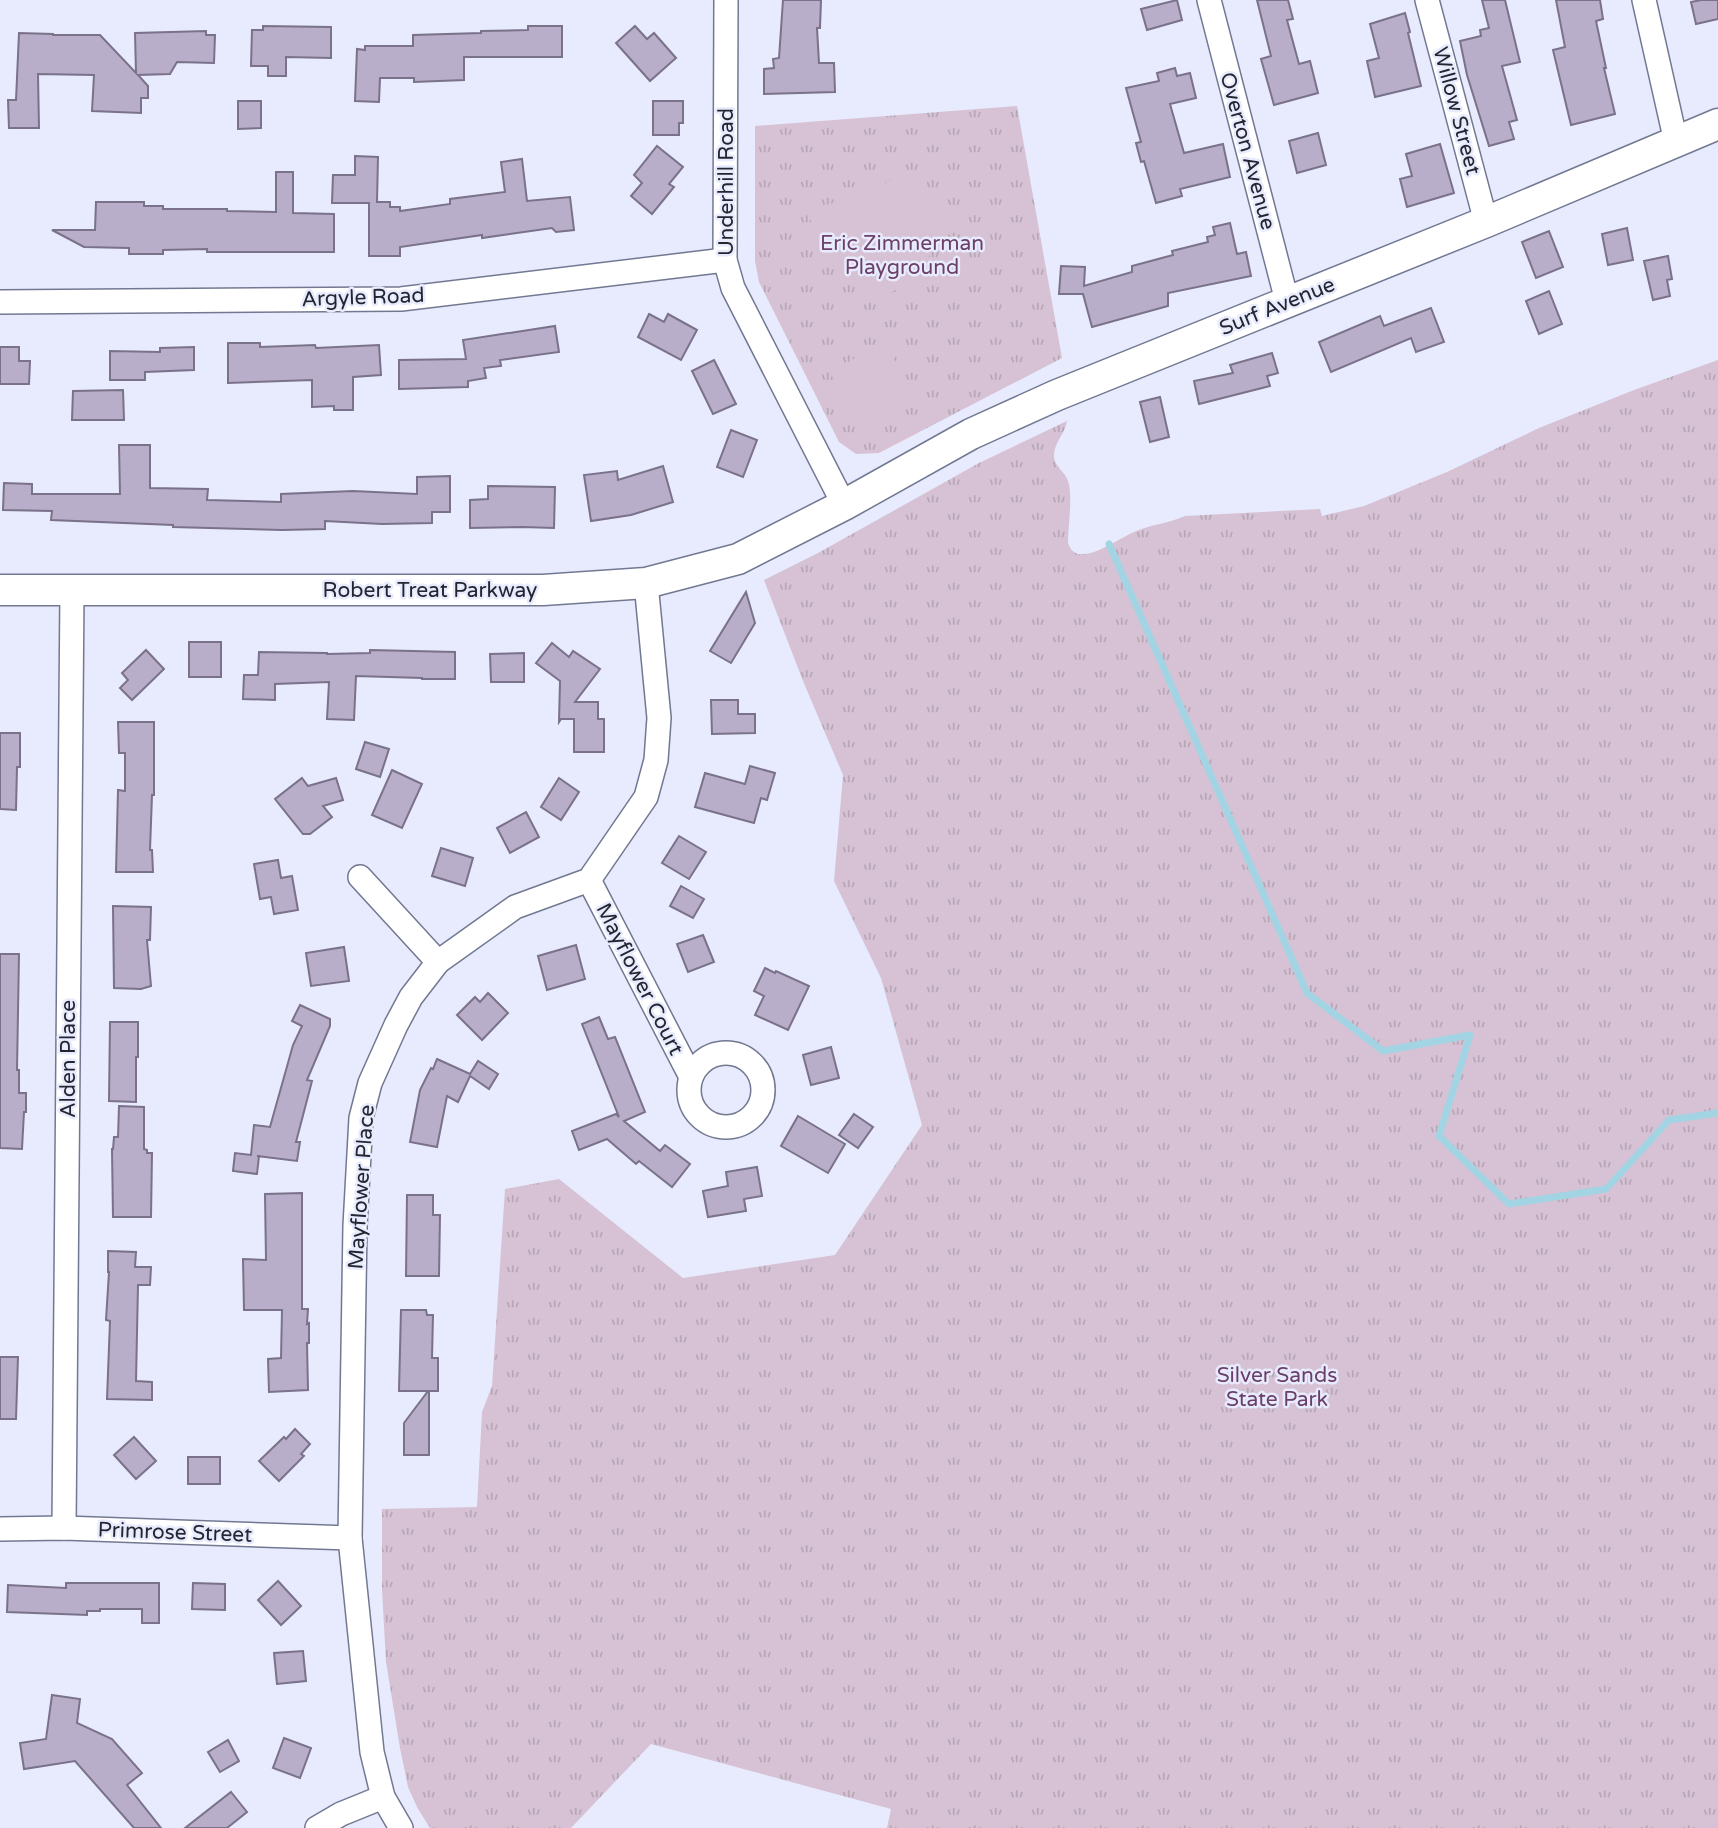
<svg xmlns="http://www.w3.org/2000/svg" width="1718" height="1828" font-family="'Varela Round',sans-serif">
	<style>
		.park { fill: url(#park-tufts) }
		.pitch { fill: #d6c2d4 }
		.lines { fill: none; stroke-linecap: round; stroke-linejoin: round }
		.stream { stroke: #a2d4e3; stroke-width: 7 }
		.building { fill: #b8aec9; stroke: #7a718a; stroke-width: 2 }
		.minor-casing { stroke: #727891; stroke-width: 26 }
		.tertiary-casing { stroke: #727891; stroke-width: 33 }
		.minor { stroke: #fff; stroke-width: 23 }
		.tertiary { stroke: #fff; stroke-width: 30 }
		.labels { text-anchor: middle; stroke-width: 5; stroke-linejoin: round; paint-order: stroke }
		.street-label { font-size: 21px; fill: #232530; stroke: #e7ebfd }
		.park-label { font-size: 21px; fill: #6b3f68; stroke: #e7ebfd }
	</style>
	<defs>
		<pattern id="park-tufts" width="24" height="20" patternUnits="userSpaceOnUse" patternTransform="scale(1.75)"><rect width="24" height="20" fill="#d6c2d4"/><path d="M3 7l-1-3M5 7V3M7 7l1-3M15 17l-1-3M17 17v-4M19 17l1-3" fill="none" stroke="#b7a7b6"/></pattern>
	</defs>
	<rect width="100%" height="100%" fill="#e7ebfd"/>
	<g class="park">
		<polygon points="1017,106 1062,358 879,453 856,454 839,442 759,282 755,261 755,126"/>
		<path d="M1718 360V1828H887L891 1809 651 1744 571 1828H430L418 1809 408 1787 400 1748 386 1662 382 1589V1509L477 1507 482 1412 492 1386 505 1189 559 1179 683 1278 835 1255 922 1125 881 978 834 881 843 775 803 681 764 580 818 553 979 463 1067 421C1065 434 1053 444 1054 457 1055 467 1065 472 1068 481 1073 494 1068 528 1068 543 1071 551 1075 555 1084 554 1101 553 1122 536 1139 530 1154 524 1170 523 1185 516L1320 509 1322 516 1364 506 1447 472 1539 428 1634 390Z"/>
	</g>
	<g class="pitch">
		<polygon points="911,173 942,223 919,282 864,301 806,213"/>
		<polygon points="883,341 915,394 861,425 830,373"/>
	</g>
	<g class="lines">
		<polyline class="stream" points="1109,544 1307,993 1383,1051 1470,1035 1439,1136 1509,1204 1606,1189 1669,1120 1718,1113"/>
	</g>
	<g class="building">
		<polygon points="783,0 821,0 820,28 817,28 819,63 834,63 835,92 764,94 764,69 774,68 773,59 779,58"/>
		<polygon points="1177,0 1182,20 1147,30 1141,9"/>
		<polygon points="1257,0 1288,0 1293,19 1287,20 1299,64 1310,61 1318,93 1274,105 1261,59 1271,56"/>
		<polygon points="1482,0 1505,0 1520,62 1502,66 1517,120 1509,122 1514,139 1489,146 1467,75 1460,41 1481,36 1480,30 1489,28"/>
		<polygon points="1556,0 1600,0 1603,19 1596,21 1606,68 1604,68 1615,114 1571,125 1553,50 1565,47"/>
		<polygon points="1701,0 1718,0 1718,19 1696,24 1691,2"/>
		<polygon points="1405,13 1410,32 1408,33 1421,86 1375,97 1367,61 1379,58 1370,24"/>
		<polygon points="263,26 331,27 331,58 286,57 286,76 268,76 268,66 251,66 252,30 263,30"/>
		<polygon points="528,26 562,26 562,57 464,57 464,80 414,82 414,78 380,78 379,102 355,101 357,49 365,50 365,46 413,46 413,35 481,33 481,31 528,30"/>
		<polygon points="635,26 647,39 654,33 676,58 650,81 616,43"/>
		<polygon points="206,31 206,35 215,35 214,63 177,62 170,74 138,75 148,86 148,98 141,98 141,113 92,111 94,75 38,74 39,128 9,128 8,100 16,100 19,33 53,34 53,35 100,35 136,73 135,33"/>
		<polygon points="1175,68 1177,76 1190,73 1196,98 1170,104 1184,153 1223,144 1230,177 1180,189 1182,196 1156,203 1144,161 1141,162 1136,143 1141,142 1126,88 1159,81 1157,73"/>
		<polygon points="238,101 261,101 261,128 238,129"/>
		<polygon points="653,101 683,101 683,123 679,123 679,135 653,135"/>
		<polygon points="1318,133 1326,165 1297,173 1289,141"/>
		<polygon points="1440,144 1454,193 1407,207 1400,179 1412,176 1406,154"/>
		<polygon points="657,146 683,167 669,184 674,187 652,214 631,196 642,183 634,175"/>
		<polygon points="355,156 378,157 377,202 390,202 390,207 400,207 400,211 450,204 450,199 505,192 501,162 522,159 527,201 570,197 574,230 556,232 552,228 482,238 482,235 400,247 400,256 369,256 369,203 332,203 333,175 355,175"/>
		<polygon points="276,172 293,172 293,213 334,214 334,252 207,252 207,249 163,250 163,254 129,254 129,248 84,247 52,230 95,230 96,202 144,202 144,206 163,206 163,209 227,209 227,211 276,212"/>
		<polygon points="1230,223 1237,254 1246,252 1251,276 1168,293 1168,306 1092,327 1083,294 1059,294 1061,266 1085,267 1084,286 1132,272 1132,266 1173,255 1172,251 1208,242 1207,237 1215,235 1213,227"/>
		<polygon points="1627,228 1633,260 1608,265 1602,234"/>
		<polygon points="1549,231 1563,267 1536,278 1522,242"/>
		<polygon points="1668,256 1672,279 1667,280 1670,296 1653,300 1644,261"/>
		<polygon points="1549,291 1562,324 1539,334 1526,301"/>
		<polygon points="1431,308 1444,342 1416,352 1411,338 1331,372 1319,342 1380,316 1384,326"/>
		<polygon points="649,314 664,322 668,314 697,330 681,360 638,337"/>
		<polygon points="555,326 559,352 500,360 501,366 484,368 486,378 468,381 468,387 399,389 399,360 466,359 463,340"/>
		<polygon points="228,343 260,343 260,347 315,345 316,348 379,345 381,375 353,377 353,410 334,410 334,406 312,407 312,380 228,383"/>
		<polygon points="0,347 19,347 19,361 30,361 29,384 0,384"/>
		<polygon points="194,347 194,370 145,372 145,380 110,380 110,351 160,352 160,348"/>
		<polygon points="1272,353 1278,373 1267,376 1270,386 1199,404 1194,381 1233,373 1230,365"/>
		<polygon points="714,360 736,404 713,414 692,371"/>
		<polygon points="123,390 124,420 72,420 73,391"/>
		<polygon points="1160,397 1169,437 1150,442 1140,402"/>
		<polygon points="731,430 757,440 743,477 717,467"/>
		<polygon points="119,445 150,445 150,488 208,489 207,500 281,502 281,494 353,491 417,494 417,477 450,476 450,512 432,512 432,523 382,524 325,521 325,529 282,530 173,527 173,525 51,520 52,511 3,510 4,483 32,484 32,494 120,494"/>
		<polygon points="663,466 673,502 631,515 591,521 584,475 617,471 618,480"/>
		<polygon points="488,486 555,487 554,528 522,527 470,528 470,500 488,499"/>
		<polygon points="746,592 755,623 731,663 710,651"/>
		<rect x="189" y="642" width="32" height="35"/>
		<polygon points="552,643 569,657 573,651 600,669 575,702 598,702 598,719 604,719 604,752 574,752 574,719 561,719 559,722 560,681 536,663"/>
		<polygon points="146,650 164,669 132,700 120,688 128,680 122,673"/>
		<polygon points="370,650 455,652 455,679 422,679 422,678 356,676 354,720 327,719 329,682 275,684 275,700 243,699 244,675 258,675 259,652 327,653 327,654 370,653"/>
		<polygon points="524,653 524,682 491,682 490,654"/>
		<polygon points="711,700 738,700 738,714 755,714 755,733 712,734"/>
		<polygon points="118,722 154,722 154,795 152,795 150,850 152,850 153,872 116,872 118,790 125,791 125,753 119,753"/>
		<polygon points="0,733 20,733 20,767 17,767 16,810 0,809"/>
		<polygon points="365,742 389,749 380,777 356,769"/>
		<polygon points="750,766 775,773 767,800 761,798 754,823 695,807 705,773 745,784"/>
		<polygon points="392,770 422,784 402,828 372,815"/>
		<polygon points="302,778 308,786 336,778 343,800 323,806 332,817 310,834 303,834 275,799"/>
		<polygon points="559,778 579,792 561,820 541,807"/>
		<polygon points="526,812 539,837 510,853 497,828"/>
		<polygon points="679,836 706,852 689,879 662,863"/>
		<polygon points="441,848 473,858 465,886 432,876"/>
		<polygon points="278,860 281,878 292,876 298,910 274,914 271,897 260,899 254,864"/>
		<polygon points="681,886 704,899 693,918 670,906"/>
		<polygon points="113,906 151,907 150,940 147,940 151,986 141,989 114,988"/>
		<polygon points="703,935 714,962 688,972 677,944"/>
		<polygon points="576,945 585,979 547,990 538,956"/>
		<polygon points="344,947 349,981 311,986 306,953"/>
		<polygon points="0,954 19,954 17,1070 19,1070 19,1093 26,1093 26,1112 24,1112 22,1149 0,1148"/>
		<polygon points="765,968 775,973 776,971 809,986 788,1030 755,1015 764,996 754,991"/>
		<polygon points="488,993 508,1013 482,1040 457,1015 475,997 480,1002"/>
		<polygon points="300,1005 330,1019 330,1026 307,1080 312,1081 296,1142 300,1142 297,1161 257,1156 259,1156 257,1174 233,1171 235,1153 251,1155 254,1125 270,1127 293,1045 302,1026 292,1021"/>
		<polygon points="599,1017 608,1039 615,1037 645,1112 624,1121 660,1151 665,1145 690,1164 672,1187 639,1161 636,1164 607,1139 579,1150 572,1131 616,1114 619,1117 582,1024"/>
		<polygon points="110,1022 138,1022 138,1057 136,1057 136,1102 109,1101"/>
		<polygon points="831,1047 839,1078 811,1085 803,1055"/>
		<polygon points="437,1059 470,1074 478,1061 498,1074 489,1089 470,1076 458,1102 447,1096 437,1147 410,1142 420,1090 431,1068 433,1069"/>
		<polygon points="119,1106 144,1107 144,1149 147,1150 147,1153 152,1153 151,1217 113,1217 112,1149 113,1149 114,1137 118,1137"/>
		<polygon points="854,1114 873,1127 858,1148 839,1135"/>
		<polygon points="798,1116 845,1144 828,1173 781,1146"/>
		<polygon points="757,1167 762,1196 744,1199 746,1211 708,1217 703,1191 728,1186 726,1172"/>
		<polygon points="302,1193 302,1309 308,1309 307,1324 309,1323 309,1343 307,1343 308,1390 269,1392 268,1359 281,1358 282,1310 244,1310 243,1259 266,1260 265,1194"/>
		<polygon points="407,1195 433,1195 433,1215 440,1215 439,1276 406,1276"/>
		<polygon points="108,1251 136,1252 135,1267 151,1267 150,1285 138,1285 136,1381 152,1382 152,1400 107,1399 110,1321 106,1320 109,1272 108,1272"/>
		<polygon points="401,1310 426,1310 427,1315 433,1315 432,1358 438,1358 438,1391 429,1391 429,1455 404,1455 404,1423 428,1391 399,1391"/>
		<polygon points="0,1357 18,1357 16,1419 0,1419"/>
		<polygon points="295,1429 310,1444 301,1454 304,1456 279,1481 259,1461 284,1437 286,1439"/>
		<polygon points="134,1437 156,1461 136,1479 114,1455"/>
		<rect x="188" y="1457" width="32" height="27"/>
		<polygon points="278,1581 301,1606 281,1625 258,1600"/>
		<polygon points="66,1583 159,1583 159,1623 142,1623 142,1609 100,1609 100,1611 87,1611 87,1615 7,1612 8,1585 66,1588"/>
		<polygon points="193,1583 225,1584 225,1610 192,1609"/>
		<polygon points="303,1651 306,1681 277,1684 274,1653"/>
		<polygon points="52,1695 80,1699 77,1723 112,1739 142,1773 127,1785 161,1828 134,1828 75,1761 24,1769 20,1743 46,1739"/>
		<polygon points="284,1738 311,1748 300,1778 273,1768"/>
		<polygon points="228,1740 239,1761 220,1772 208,1752"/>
		<polygon points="231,1792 247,1812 227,1828 185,1828"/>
	</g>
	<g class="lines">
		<g class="minor-casing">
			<g id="minor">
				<polyline points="726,0 725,260 733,288 844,505"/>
				<polyline points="1209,0 1287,301"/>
				<polyline points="1427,0 1486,222"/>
				<polyline points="1644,0 1676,142"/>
				<polyline points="0,302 401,299 725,260"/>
				<polyline points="360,877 438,962"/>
				<polyline points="589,880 691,1077"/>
				<circle cx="726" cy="1090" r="37"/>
				<polyline points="64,1528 72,590"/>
				<polyline points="0,1529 64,1528 350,1538"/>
				<polyline points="317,1828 341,1814 383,1797"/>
				<polyline points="401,1828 383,1797 372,1752 350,1538 355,1226 361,1118 370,1083 396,1025 411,997 438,962 515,907 589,880 646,797 656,760 659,718 646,583"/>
			</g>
		</g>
		<g class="tertiary-casing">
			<polyline id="tertiary" points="0,590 543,590 646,583 738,559 844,505 971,434 1057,395 1486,222 1718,124"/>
		</g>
		<use href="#minor" class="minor"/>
		<use href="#tertiary" class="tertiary"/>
	</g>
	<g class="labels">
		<g class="street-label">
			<text transform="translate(1457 111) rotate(75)" y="7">Willow Street</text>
			<text transform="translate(1248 151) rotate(75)" y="7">Overton Avenue</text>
			<text transform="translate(726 182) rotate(-90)" y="7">Underhill Road</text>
			<text transform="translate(363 297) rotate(-2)" y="7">Argyle Road</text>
			<text transform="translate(1277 306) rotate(-22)" y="7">Surf Avenue</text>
			<text x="430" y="597">Robert Treat Parkway</text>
			<text transform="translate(640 979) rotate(63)" y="7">Mayflower Court</text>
			<text transform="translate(68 1059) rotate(-90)" y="7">Alden Place</text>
			<text transform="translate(361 1187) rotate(-86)" y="7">Mayflower Place</text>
			<text transform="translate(175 1532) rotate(2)" y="7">Primrose Street</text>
		</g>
		<g class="park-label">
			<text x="902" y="250">Eric Zimmerman<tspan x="902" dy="24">Playground</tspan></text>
			<text x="1277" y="1382">Silver Sands<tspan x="1277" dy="24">State Park</tspan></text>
		</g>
	</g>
</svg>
